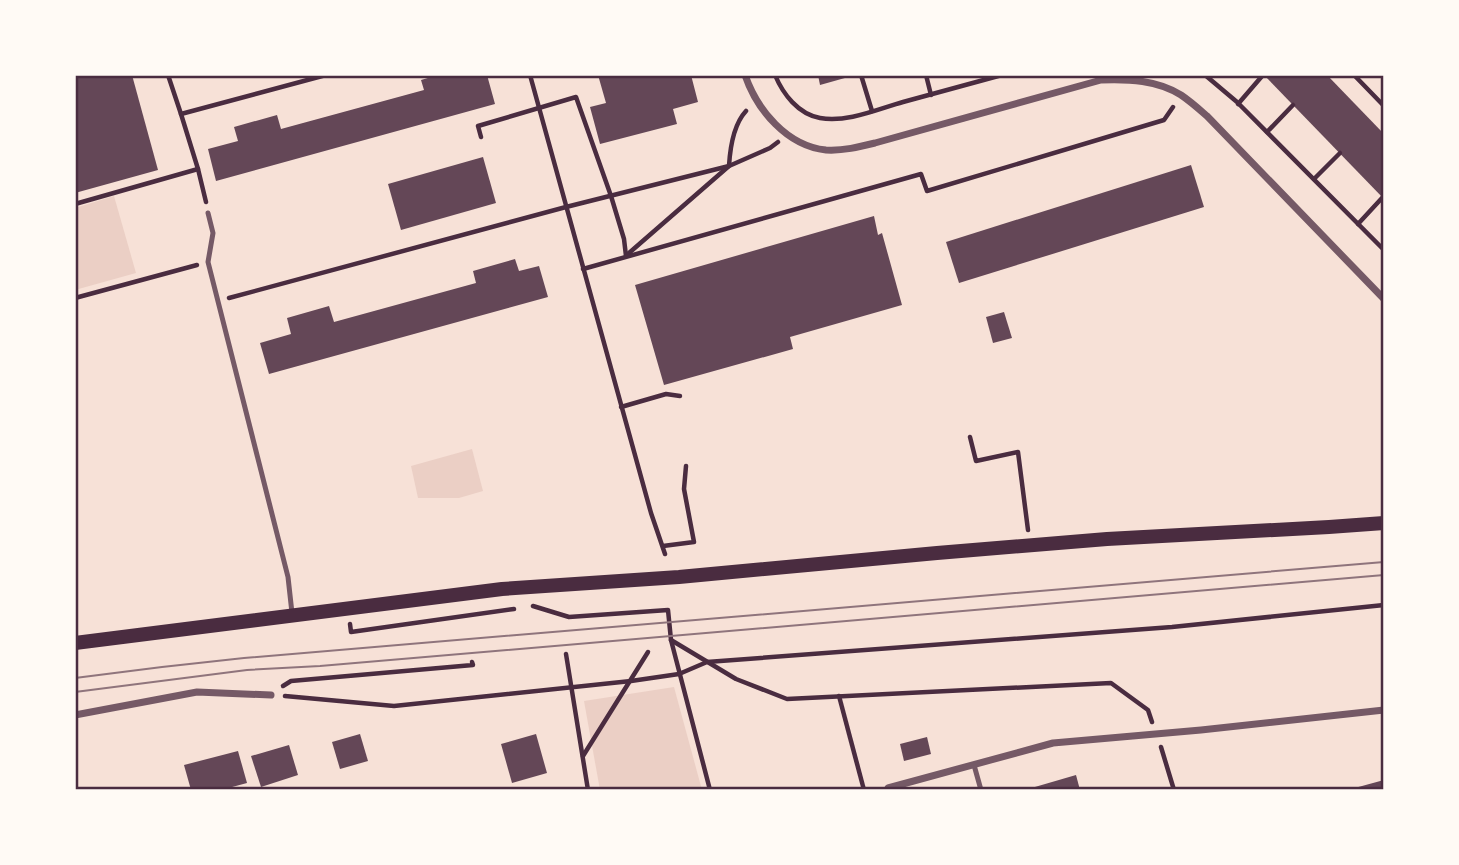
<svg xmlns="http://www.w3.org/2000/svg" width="1459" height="865" font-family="'DejaVu Sans',sans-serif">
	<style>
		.green { fill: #ebcfc5 }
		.building { fill: #644757 }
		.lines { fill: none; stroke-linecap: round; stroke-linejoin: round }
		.path { stroke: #4a2c40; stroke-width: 4.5 }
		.service { stroke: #755966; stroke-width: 5 }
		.minor { stroke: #755966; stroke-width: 7 }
		.secondary { stroke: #4a2c40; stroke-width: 14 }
		.tram { stroke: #8f747c; stroke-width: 2 }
		.neatline { fill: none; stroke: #4a2c40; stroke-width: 2.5 }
	</style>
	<rect width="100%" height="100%" fill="#f7e1d7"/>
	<g class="green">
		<polygon points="114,196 136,273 75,290 75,208"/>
		<polygon points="472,449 483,491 459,498 418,498 411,466"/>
		<polygon points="674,687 702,790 600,790 584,701"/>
	</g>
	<g class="building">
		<polygon points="75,75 132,75 158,170 75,193"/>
		<polygon points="438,75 465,75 466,78 476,75 487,75 495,104 216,181 208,149 238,141 234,127 277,115 281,129 424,90 421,80"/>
		<polygon points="598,75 691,75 698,102 673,109 677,124 600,144 590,107 606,103"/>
		<polygon points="818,75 852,75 852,76 820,85"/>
		<polygon points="1264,75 1327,75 1384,134 1384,199"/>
		<polygon points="483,157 496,203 401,230 388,184"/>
		<polygon points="1191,165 1204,207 959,283 946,242"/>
		<polygon points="874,216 878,235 882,233 902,305 790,337 793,349 664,385 635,285"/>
		<polygon points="515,259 519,271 539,266 548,297 269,374 260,343 291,334 287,318 329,306 334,322 476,283 473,271"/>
		<polygon points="1004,312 1012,338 993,343 986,317"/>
		<polygon points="360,734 368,761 340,769 332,742"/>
		<polygon points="536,734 547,773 512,783 501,744"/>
		<polygon points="927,737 931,754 904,761 900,744"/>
		<polygon points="289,745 298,775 261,787 251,756"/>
		<polygon points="238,751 247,783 221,790 191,790 184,765"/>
		<polygon points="1076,775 1080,790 1028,790 1028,789"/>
		<polygon points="1384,780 1384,790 1351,790 1351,789"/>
	</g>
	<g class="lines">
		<g class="path">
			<polyline points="168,75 181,114"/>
			<polyline points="530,75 651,513 665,554"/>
			<path d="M775 75C783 94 798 114 820 118 847 123 878 109 903 102 936 93 969 84 1002 75"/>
			<polyline points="861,75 872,111"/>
			<polyline points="926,75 931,95"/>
			<polyline points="1205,75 1237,102 1384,250"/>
			<polyline points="1354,75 1384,106"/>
			<polyline points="1238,104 1263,75"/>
			<polyline points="1267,132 1293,105"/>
			<polyline points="481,137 478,126 576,97 611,196 624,239 626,256"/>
			<polyline points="1314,179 1340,153"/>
			<polyline points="206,202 198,169 181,114 326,75"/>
			<polyline points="75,204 198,169"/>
			<polyline points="1358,224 1382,198"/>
			<path d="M629 253 729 166C730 149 734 124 746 111"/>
			<polyline points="583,269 921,174 927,191 1164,120 1173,107"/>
			<polyline points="75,298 197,265"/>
			<polyline points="229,298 566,207 729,166 770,148 778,142"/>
			<polyline points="621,407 666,394 680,396"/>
			<polyline points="970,437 976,461 1018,452 1028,530"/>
			<polyline points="663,546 694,542 684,489 686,466"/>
			<polyline points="533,606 569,617 668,610 671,640 710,790"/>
			<polyline points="350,624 351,632 514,609"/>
			<polyline points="671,640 736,679 787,699 1111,683 1148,710 1152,722"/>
			<polyline points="566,654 588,790"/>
			<polyline points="283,686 291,681 473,665 472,662"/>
			<polyline points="285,696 394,706 631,681 679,674 707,662 1172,627 1384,605"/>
			<polyline points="839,696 864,790"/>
			<polyline points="1161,747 1174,790"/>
			<polyline points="583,756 648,652"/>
		</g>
		<g class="service">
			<polyline points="208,213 213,233 208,262 288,577 292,613"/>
			<polyline points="974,765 981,790"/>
		</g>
		<g class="minor">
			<path d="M745 75C757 110 787 146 826 150 843 151 859 147 875 143L1101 80C1129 79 1157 80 1181 95 1190 101 1199 109 1207 116L1384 299"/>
			<polyline points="75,715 197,692 271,695"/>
			<polyline points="887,790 888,788 1053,743 1201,730 1384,710"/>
		</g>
		<polyline class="secondary" points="75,643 502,589 679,577 937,553 1107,539 1329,527 1384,523"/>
		<g class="tram">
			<polyline points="75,678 162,667 244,658 1384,562"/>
			<polyline points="75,692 247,670 320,666 1384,575"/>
		</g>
	</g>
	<rect width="1459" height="865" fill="none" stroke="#fffaf5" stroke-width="154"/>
	<rect x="77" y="77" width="1305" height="711" class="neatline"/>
</svg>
